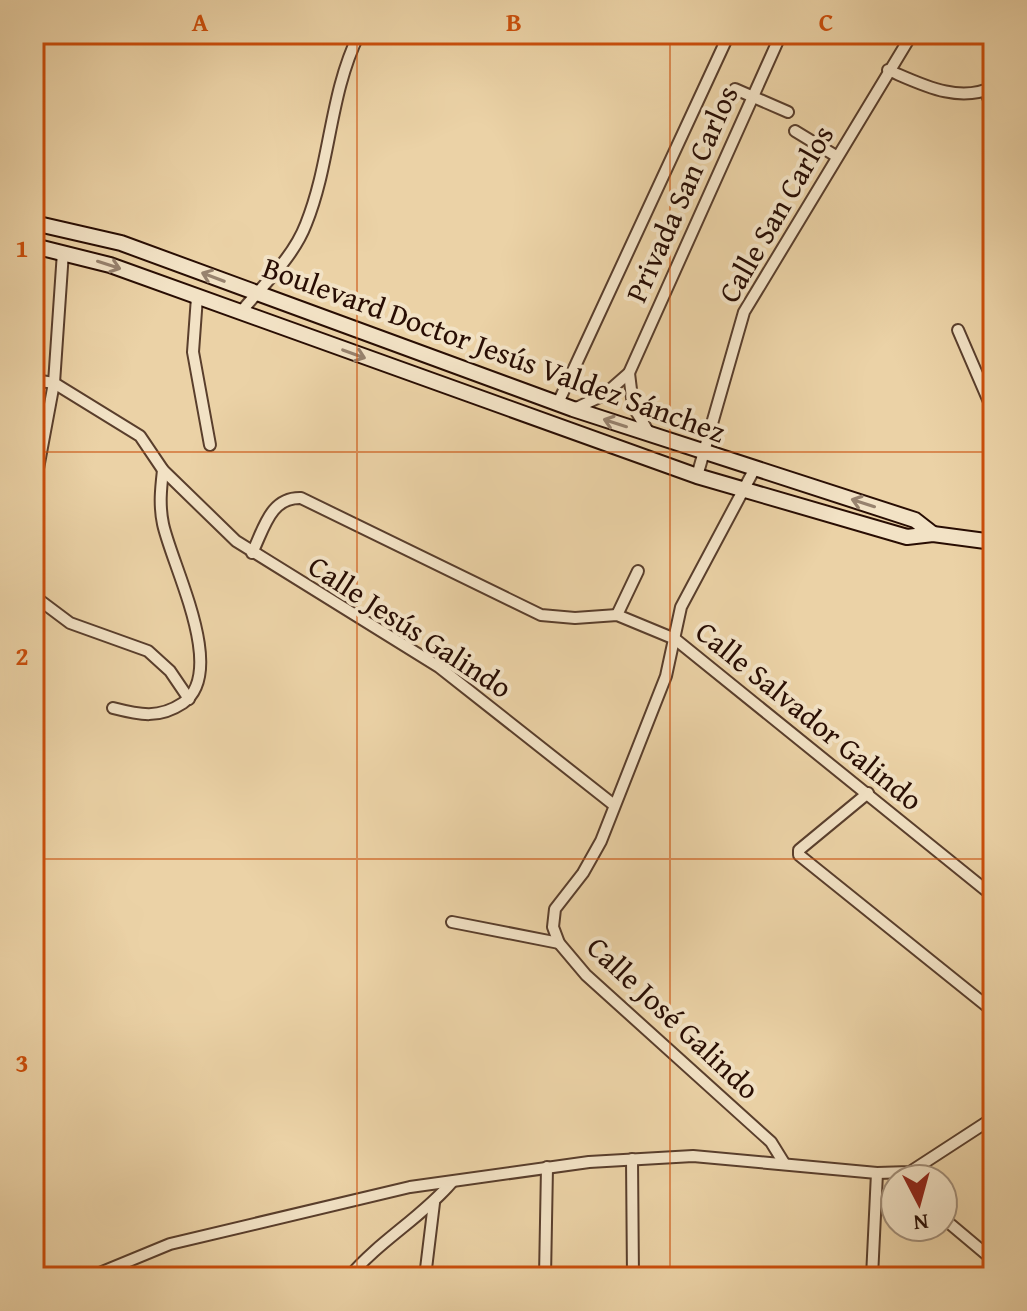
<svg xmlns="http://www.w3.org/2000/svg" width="1027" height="1311" font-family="'Gentium Book Plus',serif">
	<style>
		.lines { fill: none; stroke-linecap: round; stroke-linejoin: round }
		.street-casing { stroke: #593e2c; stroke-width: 14 }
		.secondary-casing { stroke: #280d03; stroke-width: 18 }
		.street { stroke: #f2e2c5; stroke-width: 10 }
		.secondary { stroke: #f2e2c5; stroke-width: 14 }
		.oneway { stroke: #97826e }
		.grid { fill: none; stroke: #cb4e0b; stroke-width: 2; stroke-opacity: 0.55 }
		.labels { text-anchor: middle; stroke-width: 8; stroke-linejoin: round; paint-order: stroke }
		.street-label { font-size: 30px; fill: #280d03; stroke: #f2e2c5 }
		.neatline { fill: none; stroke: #cb4e0b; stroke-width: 3 }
		.grid-label { font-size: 26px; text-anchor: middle; font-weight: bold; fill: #cb4e0b }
	</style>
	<rect width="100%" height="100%" fill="#ebd2a6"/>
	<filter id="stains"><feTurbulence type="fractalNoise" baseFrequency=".0025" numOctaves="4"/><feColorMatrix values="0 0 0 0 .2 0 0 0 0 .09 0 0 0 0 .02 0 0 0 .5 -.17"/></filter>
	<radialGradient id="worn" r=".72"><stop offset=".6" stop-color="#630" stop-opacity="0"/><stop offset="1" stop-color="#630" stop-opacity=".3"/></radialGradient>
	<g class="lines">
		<g class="street-casing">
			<g id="street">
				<path d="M888 70C921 84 958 104 993 87"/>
				<polyline points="735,89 788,112"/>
				<polyline points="985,91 993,108"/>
				<polyline points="795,131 836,156"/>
				<polyline points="197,297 193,352 210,445"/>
				<path d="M240 313C263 285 293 258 306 224 331 162 329 95 359 34"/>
				<polyline points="958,330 993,411"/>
				<polyline points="629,373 633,406 649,433"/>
				<polyline points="34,380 54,383 140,436 163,470 236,541 439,667 614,805"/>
				<polyline points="558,403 729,34"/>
				<polyline points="574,409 604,395 629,373 781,34"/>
				<polyline points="754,470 681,607 666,676 601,841 583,873 555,909 553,927 559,943 586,975 771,1142 784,1163"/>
				<polyline points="697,476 744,312 912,34"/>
				<polyline points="34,490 54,383 63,252"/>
				<path d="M252 553C264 529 270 497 301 498L541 615 575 618 617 615 675 639 993 896"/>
				<polyline points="34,596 70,623 148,651 170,671 189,699"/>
				<polyline points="617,615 638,571"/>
				<path d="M113 708C140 715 159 719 183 703 228 672 172 566 163 524 159 505 161 488 163 470"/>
				<polyline points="868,793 799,850 799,855 993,1011"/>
				<polyline points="452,922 559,943"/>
				<polyline points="632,1159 633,1277"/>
				<polyline points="943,1218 993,1260"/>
				<polyline points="90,1277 170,1244 410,1187 589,1162 693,1156 877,1173 910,1172 993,1118"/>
				<path d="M349 1277C379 1241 421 1218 452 1182"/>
				<polyline points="425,1277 434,1203"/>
				<polyline points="545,1277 547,1167"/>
				<polyline points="872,1277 877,1173"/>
			</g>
		</g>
		<g class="secondary-casing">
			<g id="secondary">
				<polyline points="34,223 121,243 573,409 915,520 933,534"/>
				<polyline points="34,246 110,265 697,476 907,537 933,534 993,542"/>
			</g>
		</g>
		<use href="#street" class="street"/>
		<use href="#secondary" class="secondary"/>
	</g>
	<defs><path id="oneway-shaft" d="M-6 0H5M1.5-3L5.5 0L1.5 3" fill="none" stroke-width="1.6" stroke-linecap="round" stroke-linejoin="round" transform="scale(2)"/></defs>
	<g class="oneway">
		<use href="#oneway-shaft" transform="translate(109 265) rotate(18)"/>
		<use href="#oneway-shaft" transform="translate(213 277) rotate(-159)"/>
		<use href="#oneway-shaft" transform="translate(354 354) rotate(20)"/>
		<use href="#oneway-shaft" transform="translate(615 423) rotate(-162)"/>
		<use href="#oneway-shaft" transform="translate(863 503) rotate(-162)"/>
	</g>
	<path class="grid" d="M357 34V1277M670 34V1277M34 452H993M34 859H993"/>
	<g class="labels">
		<g class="street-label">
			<text transform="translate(682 194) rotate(-66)" y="10">Privada San Carlos</text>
			<text transform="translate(776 214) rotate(-60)" y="10">Calle San Carlos</text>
			<text transform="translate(494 350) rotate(20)" y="10">Boulevard Doctor Jesús Valdez Sánchez</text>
			<text transform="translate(410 627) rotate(33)" y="10">Calle Jesús Galindo</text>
			<text transform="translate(809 716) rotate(39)" y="10">Calle Salvador Galindo</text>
			<text transform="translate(673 1018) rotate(43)" y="10">Calle José Galindo</text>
		</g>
	</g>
	<rect width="1027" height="1311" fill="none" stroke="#ebd2a6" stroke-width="88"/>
	<g transform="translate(919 1203) rotate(174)"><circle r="38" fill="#f2e2c5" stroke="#a18d77" stroke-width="2"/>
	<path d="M0-6L14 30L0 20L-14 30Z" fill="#8f2418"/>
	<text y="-12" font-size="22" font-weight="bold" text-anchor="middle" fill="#280d03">N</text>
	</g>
	<rect x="44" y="44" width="939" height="1223" class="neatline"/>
	<g class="grid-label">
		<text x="200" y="31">A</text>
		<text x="514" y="31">B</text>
		<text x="826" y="31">C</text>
		<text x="22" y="257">1</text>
		<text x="22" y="665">2</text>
		<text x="22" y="1072">3</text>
	</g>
	<rect width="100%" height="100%" filter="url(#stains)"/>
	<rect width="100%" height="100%" fill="url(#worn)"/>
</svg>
